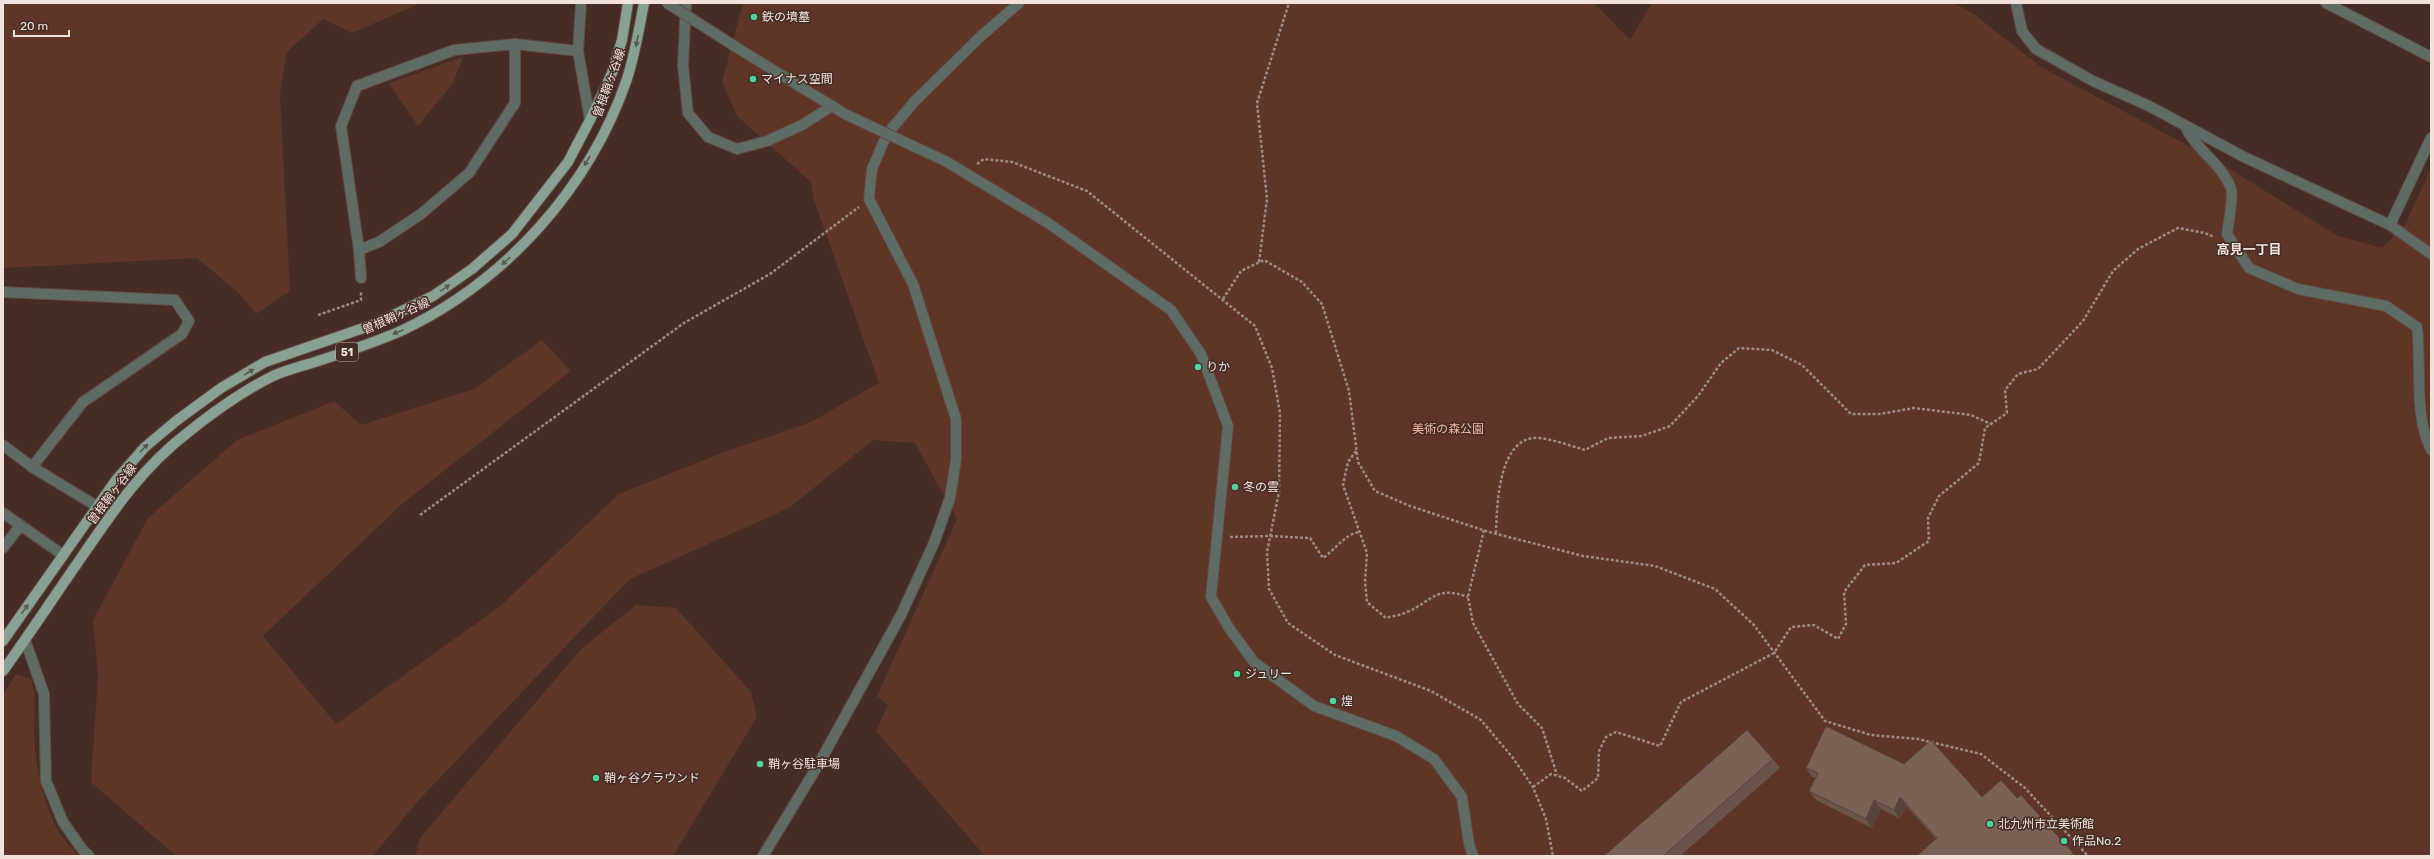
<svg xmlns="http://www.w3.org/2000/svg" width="2434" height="859" font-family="Rubik,'Noto Sans JP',sans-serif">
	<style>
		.green { fill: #5e3526 }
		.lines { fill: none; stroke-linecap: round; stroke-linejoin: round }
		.service-casing { stroke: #614a42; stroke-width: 12 }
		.minor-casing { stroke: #614a42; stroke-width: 12 }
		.tertiary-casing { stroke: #614a42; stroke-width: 12 }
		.primary-casing { stroke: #614a42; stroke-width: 12 }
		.path { stroke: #9d8982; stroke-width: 2.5; stroke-dasharray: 3 2; stroke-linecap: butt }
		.service { stroke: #5f6b65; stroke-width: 10 }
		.minor { stroke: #5f6b65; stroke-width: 10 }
		.tertiary { stroke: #5f6b65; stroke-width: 10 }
		.primary { stroke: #89a194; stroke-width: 10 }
		.tertiary-bridge-casing { stroke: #614a42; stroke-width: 12; stroke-linecap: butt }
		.tertiary-bridge { stroke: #5f6b65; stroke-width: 10 }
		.wall { fill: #6a534a }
		.shaded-wall { fill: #56433c }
		.building { fill: #7b6056; stroke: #56433c }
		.oneway { fill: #5d564c }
		.poi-dot { fill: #4bd49b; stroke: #452d25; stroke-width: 1.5 }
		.labels { text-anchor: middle; stroke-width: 3; stroke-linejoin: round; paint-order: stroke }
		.shield { fill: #452d25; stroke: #beaca5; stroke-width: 1 }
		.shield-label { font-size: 11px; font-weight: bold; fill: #f2e2dc }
		.poi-label { font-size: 12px; fill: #f2e2dc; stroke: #452d25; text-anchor: start }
		.street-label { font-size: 12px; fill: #f2e2dc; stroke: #452d25 }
		.park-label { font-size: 12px; fill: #f6b7a1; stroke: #452d25 }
		.neighbourhood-label { font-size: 13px; font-weight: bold; fill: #f2e2dc; stroke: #452d25 }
	</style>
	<rect width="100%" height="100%" fill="#452d25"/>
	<g class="green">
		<polygon points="3,3 421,3 352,33 323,19 287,52 280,94 290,291 256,314 239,293 197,258 3,268"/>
		<polygon points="743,3 1594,3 1630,40 1652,3 1954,3 1974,14 2041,67 2217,161 2338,236 2382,248 2405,225 2431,168 2431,856 985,856 876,731 888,705 877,696 957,519 915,443 873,440 789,508 630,579 418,801 373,856 176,856 91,782 98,676 93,620 148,518 237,440 334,401 361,425 474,389 542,340 571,371 402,504 263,636 336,724 499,607 619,494 727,451 811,422 879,383 814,200 811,182 737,116 722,82"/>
		<polygon points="463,57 453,83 418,126 389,83"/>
		<polygon points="636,605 676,608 751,692 757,717 673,856 415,856 420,838 581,649"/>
		<path d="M16 674 31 679C38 699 33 712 34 733 35 765 42 798 56 827 61 837 71 847 78 856H3V695Z"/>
	</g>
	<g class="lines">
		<g class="service-casing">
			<path id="service" d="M2185 126C2196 150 2221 163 2231 188 2234 196 2228 225 2227 234L2249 268 2298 289 2386 306 2417 327C2422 366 2413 413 2431 450"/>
		</g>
		<g class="minor-casing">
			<g id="minor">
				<polyline points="2016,3 2022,31 2036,49 2093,81 2149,106 2244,157 2390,225 2431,254"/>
				<polyline points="2326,3 2431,57"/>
				<polyline points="2390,225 2431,138"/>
				<polyline points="359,250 379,242 421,214 469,173 515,103 515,44"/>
				<polyline points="361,278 359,250 341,126 357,86 454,50 515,44 578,51"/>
				<polyline points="3,292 175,300 189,321 182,334 83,402 32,467 3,445"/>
				<polyline points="32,467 98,507"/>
				<polyline points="3,513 63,555"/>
				<polyline points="3,548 20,526"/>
			</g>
		</g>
		<g class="tertiary-casing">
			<g id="tertiary">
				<polyline points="581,3 578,51 590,120"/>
				<polyline points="686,3 683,65 688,113 708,137 737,149 767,141 802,125 832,106"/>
				<polyline points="739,49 845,114"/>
				<polyline points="947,162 1048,223 1171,310 1201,354 1228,426 1211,597 1229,628 1254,662 1314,706 1396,736 1434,759 1462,797 1469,844 1473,856"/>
				<polyline points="25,640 44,694 46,781 63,822 82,849 89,856"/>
				<polyline points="763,856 817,767 901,615 934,543 950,498 956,460 956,419 913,284 869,199 872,169 887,134 915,101 980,37 1019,3"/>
			</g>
		</g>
		<g class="primary-casing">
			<g id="primary">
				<polyline points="3,641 116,480 145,447 176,421 221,388 265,362 375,324 433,296 472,269 512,234 568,162 590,120 612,73 622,40 628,3"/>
				<path d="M3 671C30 633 56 594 83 555 114 510 142 468 186 434 212 413 241 392 271 377 283 371 298 367 312 363 343 353 374 343 403 330 506 281 590 187 627 79 635 54 639 29 644 3"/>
			</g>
		</g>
		<g class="path">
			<polyline points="977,164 984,159 1012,162 1087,191 1255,326 1272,368 1280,413 1279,492 1267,552 1269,589 1288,623 1335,655 1431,691 1481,720 1513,758 1533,787 1546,819 1553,856"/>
			<polyline points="1259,262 1267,199 1257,103 1289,3"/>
			<polyline points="1223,299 1241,271 1264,260 1302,282 1322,304 1349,391 1358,462 1375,491 1410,506 1489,532 1583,556 1655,566 1715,589 1754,625 1825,721 1871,735 1918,739 1981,754 2025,788 2088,856"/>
			<polyline points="318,315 361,300 361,292"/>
			<path d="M1356 451 1348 462 1343 485 1367 553 1365 582 1367 602 1386 618C1393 616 1401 615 1407 612 1433 601 1435 585 1468 597"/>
			<polyline points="420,515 684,323 770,274 859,207"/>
			<polyline points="1484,530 1468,597 1473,623 1518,704 1542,728 1557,775"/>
			<path d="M1496 533C1497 506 1498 434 1540 438 1555 440 1571 446 1585 450L1608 438 1642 436 1670 426 1698 396 1721 363 1739 348 1772 350 1802 365 1851 414H1880L1914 408 1971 415 1991 424"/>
			<path d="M1230 537 1270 536 1310 538 1323 558C1336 549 1344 535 1359 532"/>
			<polyline points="1533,787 1551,774 1565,778 1582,791 1598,778 1599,751 1606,737 1616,732 1660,746 1681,702 1774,653 1791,627 1814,625 1838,639 1846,624 1844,592 1865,565 1896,563 1929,541 1928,518 1939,496 1979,463 1985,428 2007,413 2005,390 2018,374 2038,369 2083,321 2113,271 2138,249 2178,228 2205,233 2214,237"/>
		</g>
		<use href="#service" class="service"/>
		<use href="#minor" class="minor"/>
		<use href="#tertiary" class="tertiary"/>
		<use href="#primary" class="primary"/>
		<g class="tertiary-bridge-casing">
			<g id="tertiary-bridge">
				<polyline points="667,3 739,49"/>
				<polyline points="845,114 947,162"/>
			</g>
		</g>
		<use href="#tertiary-bridge" class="tertiary-bridge"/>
	</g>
	<g class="wall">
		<polygon points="1773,759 1780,768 1680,856 1604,856"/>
		<polygon points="1904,764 1982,797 2017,798 2073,853 2075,856 1917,856 1936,839 1906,806 1900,819 1881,809 1872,828 1816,800 1809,791 1815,778 1812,777 1806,768"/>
	</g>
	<g class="shaded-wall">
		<polygon points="1900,797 1906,806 1900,819 1894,810"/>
		<polygon points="1874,800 1881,809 1872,828 1866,819"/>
	</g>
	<g class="building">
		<polygon points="1826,726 1904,764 1931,740 1982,797 2001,780 2017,798 2021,795 2073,853 2070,856 1917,856 1937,838 1900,797 1894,810 1874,800 1866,819 1809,791 1818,773 1806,768"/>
		<polygon points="1747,730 1773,759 1663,856 1604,856"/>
	</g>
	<defs><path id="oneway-solid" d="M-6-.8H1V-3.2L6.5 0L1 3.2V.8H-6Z"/></defs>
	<g class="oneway">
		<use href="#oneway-solid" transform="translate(637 41) rotate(101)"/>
		<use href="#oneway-solid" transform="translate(587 161) rotate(121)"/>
		<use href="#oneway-solid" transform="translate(506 261) rotate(139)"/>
		<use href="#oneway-solid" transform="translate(445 288) rotate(-35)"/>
		<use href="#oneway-solid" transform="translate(398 332) rotate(157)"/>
		<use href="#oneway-solid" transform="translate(249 372) rotate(-31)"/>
		<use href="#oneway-solid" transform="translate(144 448) rotate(-45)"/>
		<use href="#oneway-solid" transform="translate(25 609) rotate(-55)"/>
	</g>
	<g class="poi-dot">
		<circle cx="754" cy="17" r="4"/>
		<circle cx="753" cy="79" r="4"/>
		<circle cx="1198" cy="367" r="4"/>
		<circle cx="1235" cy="487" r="4"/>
		<circle cx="1237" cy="674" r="4"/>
		<circle cx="1333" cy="701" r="4"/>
		<circle cx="760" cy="764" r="4"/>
		<circle cx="596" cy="778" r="4"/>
		<circle cx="1990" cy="824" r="4"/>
		<circle cx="2064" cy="841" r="4"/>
	</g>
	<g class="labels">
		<rect class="shield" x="336" y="343" width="22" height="18" rx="3"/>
		<g class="shield-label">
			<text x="347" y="356">51</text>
		</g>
		<g class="poi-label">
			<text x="762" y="21">鉄の墳墓</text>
			<text x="761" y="83">マイナス空間</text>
			<text x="1206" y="371">りか</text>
			<text x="1243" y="491">冬の雲</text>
			<text x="1245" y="678">ジュリー</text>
			<text x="1341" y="705">煌</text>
			<text x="768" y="768">鞘ヶ谷駐車場</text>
			<text x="604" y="782">鞘ヶ谷グラウンド</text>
			<text x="1998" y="828">北九州市立美術館</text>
			<text x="2072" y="845">作品No.2</text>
		</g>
		<g class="street-label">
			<text transform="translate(609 83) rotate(-70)" y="4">曽根鞘ヶ谷線</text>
			<text transform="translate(396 316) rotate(-24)" y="4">曽根鞘ヶ谷線</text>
			<text transform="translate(112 494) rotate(-53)" y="4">曽根鞘ヶ谷線</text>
		</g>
		<g class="park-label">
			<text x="1448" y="433">美術の森公園</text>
		</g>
		<g class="neighbourhood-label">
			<text x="2249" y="254">高見一丁目</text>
		</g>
	</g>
	<rect width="2434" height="859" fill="none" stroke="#f2e2dc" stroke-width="8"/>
	<path d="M14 30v6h55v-6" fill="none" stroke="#f2e2dc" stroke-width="2"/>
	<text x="20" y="30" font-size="12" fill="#f2e2dc" stroke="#452d25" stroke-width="3" paint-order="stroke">20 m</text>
</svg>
